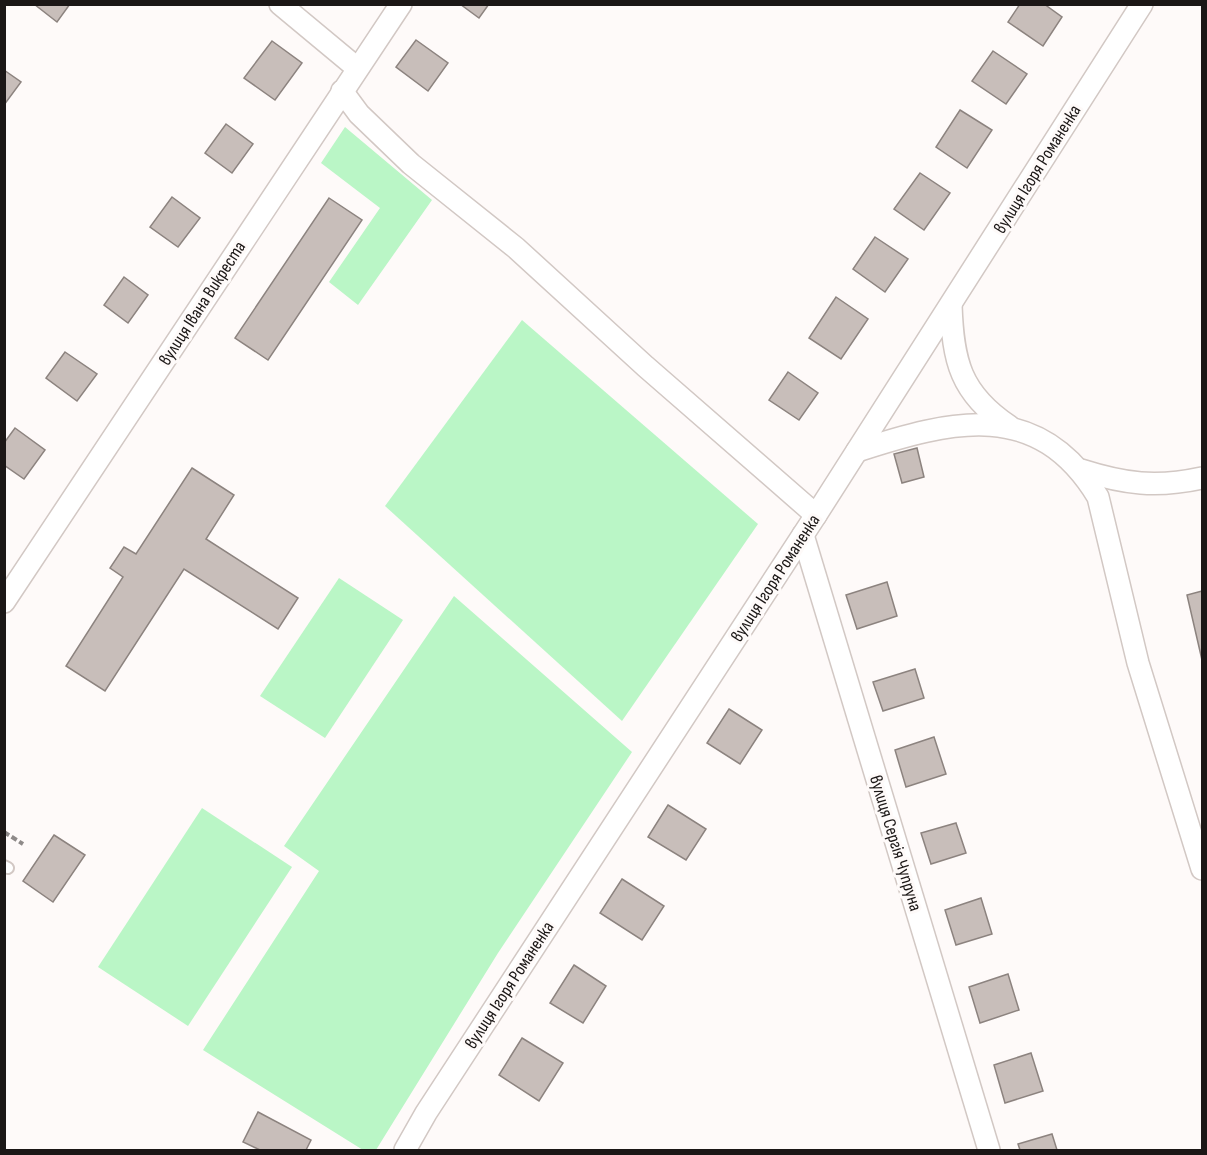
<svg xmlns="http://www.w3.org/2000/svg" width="1207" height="1155" font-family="'Sofia Sans Condensed',sans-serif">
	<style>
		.green { fill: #baf6c6 }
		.building { fill: #c8beba; stroke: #8c837f; stroke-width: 1.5 }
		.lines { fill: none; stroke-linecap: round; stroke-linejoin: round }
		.service-casing { stroke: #d2c8c4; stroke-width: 14 }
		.minor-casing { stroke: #d2c8c4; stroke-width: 24 }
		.path { stroke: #8e8a89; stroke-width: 4; stroke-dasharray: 6 3; stroke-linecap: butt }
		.service { stroke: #fff; stroke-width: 10 }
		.minor { stroke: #fff; stroke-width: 21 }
		.labels { text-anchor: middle; stroke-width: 6; stroke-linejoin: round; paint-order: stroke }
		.street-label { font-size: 18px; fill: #1b1716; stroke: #fefaf9 }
	</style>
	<rect width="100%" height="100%" fill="#fefaf9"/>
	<g class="green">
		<polygon points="345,127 432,200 358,305 329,282 380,208 321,163"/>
		<polygon points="522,320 758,524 622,721 385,506"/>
		<polygon points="339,578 403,620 325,738 260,696"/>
		<polygon points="454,596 632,752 498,953 376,1150 363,1150 203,1050 319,871 284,846"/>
		<polygon points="202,808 292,867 188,1026 98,967"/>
	</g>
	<g class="building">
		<polygon points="34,4 70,4 57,22"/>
		<polygon points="460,4 489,4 479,18"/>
		<polygon points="1020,4 1044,4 1062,17 1043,46 1008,22"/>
		<polygon points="416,40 448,63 428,91 396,67"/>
		<polygon points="272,41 302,63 275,100 244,78"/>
		<polygon points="993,51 1027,74 1006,104 972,81"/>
		<polygon points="4,70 21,82 4,105"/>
		<polygon points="960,110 992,130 967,168 936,147"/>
		<polygon points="226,124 253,144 232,173 205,153"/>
		<polygon points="920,173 950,193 924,230 894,209"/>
		<polygon points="172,197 200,218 178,247 150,227"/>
		<polygon points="329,198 362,220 268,360 235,338"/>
		<polygon points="875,237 908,259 885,292 853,269"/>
		<polygon points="124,277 148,295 128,323 104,305"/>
		<polygon points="836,297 868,319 841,359 809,338"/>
		<polygon points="65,352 97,374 77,401 46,378"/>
		<polygon points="788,372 818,393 799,420 769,400"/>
		<polygon points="15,428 45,450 24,479 4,465 4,443"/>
		<polygon points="917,448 924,477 902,483 894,454"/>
		<polygon points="192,468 234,495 206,539 298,598 278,629 184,569 105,691 66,666 123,577 110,568 124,547 136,554"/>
		<polygon points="887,582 897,616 857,629 846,595"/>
		<polygon points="1202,591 1202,660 1187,595"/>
		<polygon points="915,669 924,698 883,711 873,682"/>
		<polygon points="729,709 762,730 740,764 707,743"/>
		<polygon points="934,737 946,774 906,787 895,750"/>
		<polygon points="668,805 706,829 686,860 648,837"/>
		<polygon points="956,823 966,853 931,864 921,833"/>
		<polygon points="54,835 85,855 53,902 23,881"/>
		<polygon points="622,879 664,906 642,940 600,913"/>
		<polygon points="981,898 992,934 956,945 945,910"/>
		<polygon points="574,965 606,986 583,1023 550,1003"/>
		<polygon points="1008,974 1019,1010 980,1023 969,987"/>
		<polygon points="522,1038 563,1063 539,1101 499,1075"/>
		<polygon points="1031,1053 1043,1091 1005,1103 994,1065"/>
		<polygon points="258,1112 311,1140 306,1150 260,1150 243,1142"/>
		<polygon points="1052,1134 1057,1150 1020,1150 1018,1144"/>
	</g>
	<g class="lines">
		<g class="service-casing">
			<polyline id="service" points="4,866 8,868"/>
		</g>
		<g class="minor-casing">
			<g id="minor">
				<polyline points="280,4 357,68"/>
				<polyline points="342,91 359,114 411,164 516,248 645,366 816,515"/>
				<path d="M951 305C953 361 960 393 1009 426"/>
				<path d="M857 451C952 420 1038 398 1098 497L1138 663 1202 869"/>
				<path d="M1081 470C1125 484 1156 488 1202 478"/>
				<polyline points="803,535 989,1150"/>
				<polyline points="4,602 401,4"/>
				<polyline points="405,1150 426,1113 816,515 1142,4"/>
			</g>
		</g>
		<polyline class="path" points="4,832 23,844"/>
		<use href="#service" class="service"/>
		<use href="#minor" class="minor"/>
	</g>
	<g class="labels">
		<g class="street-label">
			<text transform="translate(1037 169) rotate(-58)" y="6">вулиця Ігоря Романенка</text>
			<text transform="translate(202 303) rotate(-57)" y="6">вулиця Івана Викреста</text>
			<text transform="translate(775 578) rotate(-57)" y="6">вулиця Ігоря Романенка</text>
			<text transform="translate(896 843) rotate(73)" y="6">вулиця Сергія Чупруна</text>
			<text transform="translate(509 985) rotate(-57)" y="6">вулиця Ігоря Романенка</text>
		</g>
	</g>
	<rect width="1207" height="1155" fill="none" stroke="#1b1716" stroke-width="12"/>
</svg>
